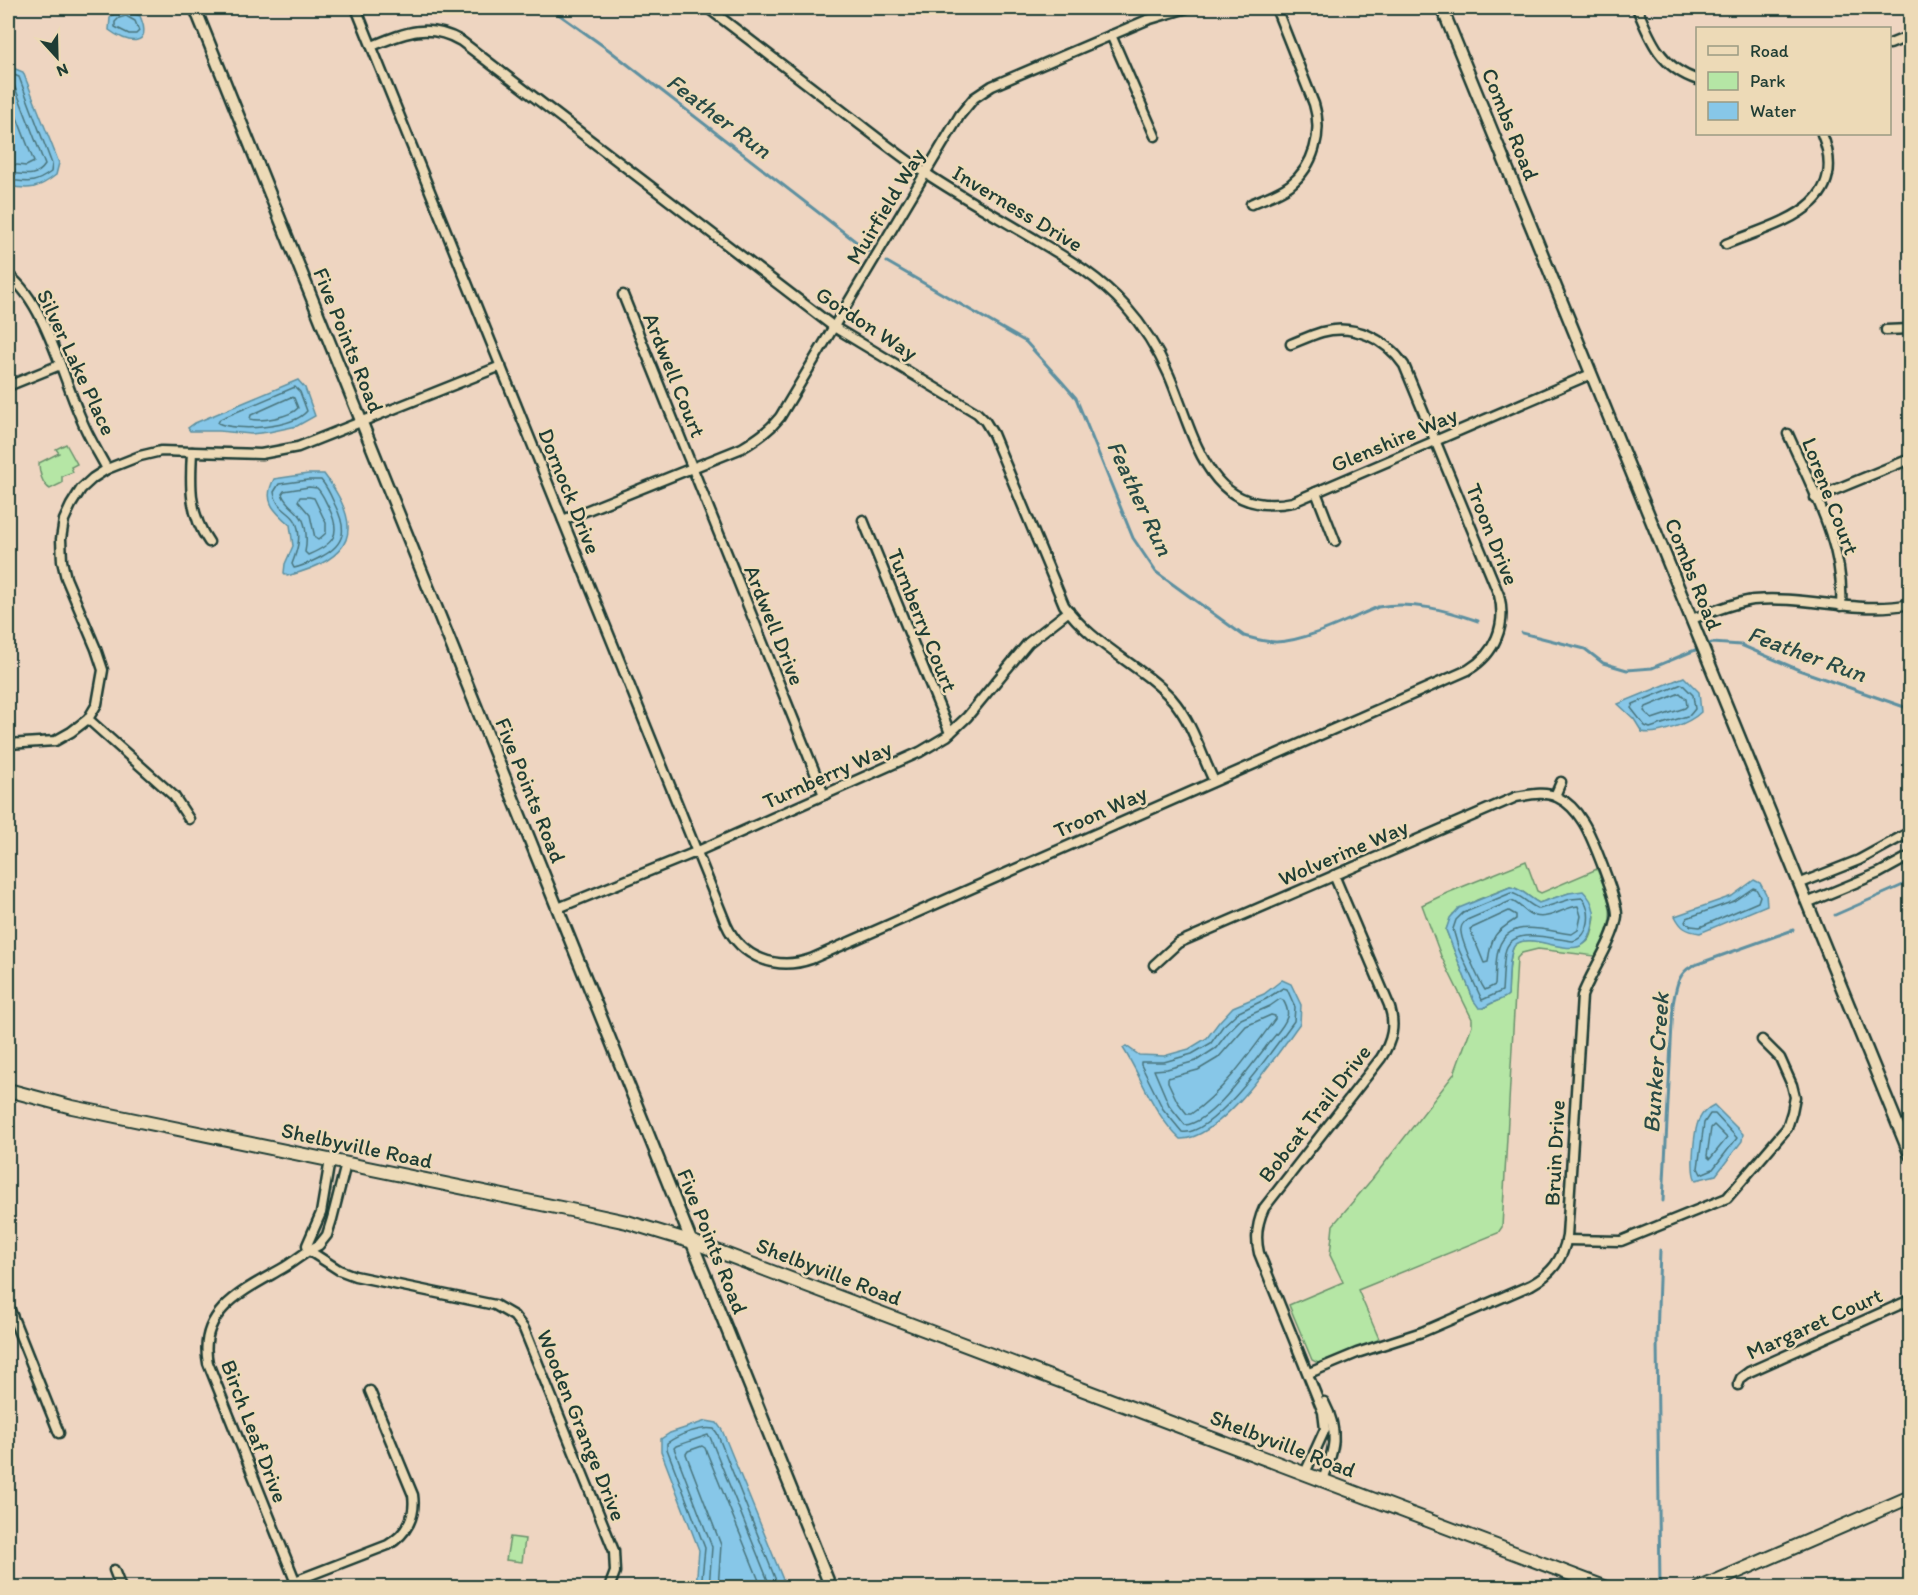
<svg xmlns="http://www.w3.org/2000/svg" width="1918" height="1595" font-family="Itim,sans-serif">
	<style>
		.green { fill: #b5e6a5; stroke: #6a926c; stroke-width: 1.5; fill-rule: evenodd }
		.water { fill: #87c7e8; stroke: #5d90a0; stroke-width: 1.5 }
		.lines { fill: none; stroke-linecap: round; stroke-linejoin: round }
		.shore { stroke: #49747c; stroke-width: 1.5 }
		.stream { stroke: #5d90a0; stroke-width: 3 }
		.minor-casing { stroke: #1f3d34; stroke-width: 13 }
		.tertiary-casing { stroke: #1f3d34; stroke-width: 15 }
		.secondary-casing { stroke: #1f3d34; stroke-width: 16 }
		.minor { stroke: #eddab7; stroke-width: 8 }
		.tertiary { stroke: #eddab7; stroke-width: 10 }
		.secondary { stroke: #eddab7; stroke-width: 12 }
		.labels { text-anchor: middle; stroke-width: 5; stroke-linejoin: round; paint-order: stroke }
		.street-label { font-size: 22px; fill: #1f3d34; stroke: #eddab7 }
		.water-label { font-size: 24px; font-style: italic; fill: #294b46; stroke: #eddab7 }
	</style>
	<rect width="100%" height="100%" fill="#eed5c1"/>
	<filter id="ink" filterUnits="userSpaceOnUse"><feTurbulence type="fractalNoise" baseFrequency=".0167" numOctaves="2"/><feDisplacementMap in="SourceGraphic" scale="12" xChannelSelector="R" yChannelSelector="G"/><feConvolveMatrix kernelMatrix="1 2 1 2 8 2 1 2 1" color-interpolation-filters="sRGB"/></filter>
	<g filter="url(#ink)">
		<g class="green">
			<path d="M66 444 77 464 71 467 73 472 62 476V483L50 489C42 484 39 472 39 463L59 453 56 449Z"/>
			<path d="M1526 861 1537 891 1541 893 1597 869C1613 909 1617 916 1595 956L1538 949 1522 953 1517 958 1502 1227 1498 1233 1358 1290 1380 1341 1318 1363 1312 1360 1289 1305 1343 1282 1330 1255 1333 1225 1373 1178 1454 1074 1472 1025V1019L1441 956 1422 905 1447 893ZM1510 887C1523 889 1528 897 1539 903L1569 893 1595 916C1594 923 1593 933 1590 938 1575 962 1532 929 1515 945 1508 952 1509 985 1508 995 1502 1001 1491 1001 1484 1008L1474 1001 1446 930 1453 914 1477 900Z"/>
			<polygon points="510,1537 525,1539 522,1562 506,1560"/>
		</g>
		<g class="water">
			<path d="M125 10 140 16C154 48 127 44 109 30L110 18 116 12Z"/>
			<path d="M13 68 23 72 59 163 56 175C38 189 30 190 8 186V70Z"/>
			<polygon points="298,380 305,388 315,416 297,426 269,432 251,434 219,431 190,431 188,428 195,423"/>
			<path d="M308 474H324C366 530 353 559 287 576L284 573 285 564 293 546 290 525C274 511 262 501 274 479Z"/>
			<path d="M1684 677 1699 692 1701 712C1690 723 1657 736 1642 732L1634 719 1618 704Z"/>
			<path d="M1754 880 1760 883 1766 894 1767 905 1700 933C1686 931 1681 928 1675 916L1732 896Z"/>
			<path d="M1510 887C1523 889 1528 897 1539 903L1569 893 1583 891C1590 898 1592 902 1594 911 1595 917 1594 923 1592 929 1584 970 1534 928 1515 945 1508 952 1509 985 1508 995 1502 1001 1491 1001 1484 1008H1479L1474 1001 1446 930 1450 918 1459 908Z"/>
			<path d="M1282 980 1291 984 1301 1005 1300 1023C1278 1053 1220 1141 1180 1139 1154 1115 1142 1078 1123 1048L1126 1046 1139 1055 1164 1056 1189 1049 1207 1038 1219 1022 1233 1007 1264 994Z"/>
			<path d="M1714 1105 1743 1134 1742 1141 1716 1175 1696 1180C1690 1172 1694 1127 1700 1118 1703 1112 1708 1108 1714 1105Z"/>
			<polygon points="706,1421 717,1423 722,1430 786,1587 696,1587 699,1550 661,1451 661,1439 670,1433"/>
		</g>
		<g class="lines">
			<g class="shore">
				<polygon points="126,16 135,21 139,31 136,34 129,34 115,27 115,22 119,18"/>
				<path d="M8 76 14 75 19 77 52 164 51 172C33 185 28 182 8 180"/>
				<path d="M8 83 14 85 45 165C36 179 22 174 8 173"/>
				<polyline points="8,94 34,162 26,166 8,164"/>
				<path d="M295 387 300 392 307 411C293 428 237 432 218 423L220 419Z"/>
				<path d="M291 397 294 398 298 408C290 417 261 422 250 419L251 415Z"/>
				<path d="M308 480H321C328 488 331 496 335 505 347 529 346 544 321 557 313 561 304 566 294 568L292 564C297 551 302 536 296 522 290 510 277 511 274 492L279 484Z"/>
				<path d="M309 487 317 488C323 494 325 501 329 508 342 535 334 544 308 555L305 552C307 543 307 525 301 517 295 508 286 505 282 494L284 491Z"/>
				<polygon points="309,497 314,498 326,523 326,533 318,540 315,538 310,515 298,501 300,497"/>
				<polygon points="1682,684 1693,695 1695,709 1690,715 1650,728 1645,726 1631,708 1633,704"/>
				<polygon points="1680,693 1686,699 1687,706 1685,708 1652,719 1644,711 1646,707"/>
				<polygon points="1753,888 1756,889 1760,896 1758,902 1700,927 1691,926 1685,922 1687,918 1734,901"/>
				<path d="M1511 893C1522 895 1528 905 1539 909L1571 899 1582 898C1593 910 1590 937 1573 941 1554 940 1510 924 1505 953 1503 965 1503 979 1502 991L1482 1000 1459 950 1453 929 1456 920 1463 913Z"/>
				<path d="M1511 901C1520 903 1525 914 1535 916 1550 920 1564 907 1578 906L1581 916 1578 930 1572 934C1549 932 1510 916 1499 947 1495 958 1496 973 1495 985L1485 990C1479 981 1462 943 1461 932 1460 926 1463 923 1467 920Z"/>
				<path d="M1509 911 1516 915V919C1495 932 1491 936 1488 962L1484 963 1470 929Z"/>
				<path d="M1283 988 1287 989 1295 1007 1294 1021C1276 1045 1213 1138 1182 1132L1163 1109 1141 1065V1062H1164L1192 1054 1211 1043 1223 1026 1237 1013 1266 999Z"/>
				<path d="M1280 999 1283 1000C1286 1005 1289 1011 1287 1017 1284 1028 1271 1039 1265 1048 1249 1068 1211 1123 1185 1125L1169 1105 1154 1070 1167 1069 1196 1061 1216 1048 1229 1031 1241 1019 1270 1006Z"/>
				<path d="M1271 1015 1275 1016V1019C1250 1053 1225 1090 1191 1114H1187L1177 1101 1168 1082V1078L1198 1070 1218 1058 1246 1026Z"/>
				<polygon points="1710,1114 1715,1114 1737,1138 1713,1169 1701,1174 1698,1168 1704,1123"/>
				<polygon points="1714,1125 1727,1138 1710,1159 1707,1156 1711,1128"/>
				<path d="M701 1588 705 1548 667 1449V1443C678 1435 701 1426 714 1429L717 1433 779 1588"/>
				<polyline points="709,1588 712,1547 674,1448 676,1446 708,1435 710,1437 771,1588"/>
				<polyline points="718,1588 721,1545 686,1454 688,1451 702,1446 705,1448 762,1588"/>
			</g>
			<g class="stream">
				<polyline points="550,8 609,50 868,251"/>
				<path d="M887 262 1026 342 1063 383 1076 398 1133 538 1156 572 1244 636C1255 639 1265 642 1276 642 1307 641 1349 619 1378 607 1413 601 1446 610 1478 621"/>
				<polyline points="1522,633 1585,649 1603,663 1627,670 1652,668 1712,643 1741,645 1799,670 1910,709"/>
				<polyline points="1835,915 1910,882"/>
				<path d="M1663 1201 1673 1004C1676 989 1677 974 1692 966L1793 930"/>
				<polyline points="1660,1588 1657,1339 1660,1250"/>
			</g>
			<g class="minor-casing">
				<g id="minor">
					<path d="M356 8 726 924C741 958 777 971 811 959L1468 670C1495 654 1507 625 1499 595L1404 365C1386 339 1354 323 1322 332 1312 335 1301 340 1291 344"/>
					<path d="M708 8C754 43 799 78 845 113 874 135 902 158 933 178 967 200 1003 220 1038 241 1070 260 1100 278 1125 306 1143 326 1158 350 1169 375 1194 433 1207 520 1293 502L1591 374"/>
					<path d="M1637 8C1650 40 1661 68 1698 80"/>
					<polyline points="1111,35 1155,136"/>
					<polyline points="1890,44 1910,36"/>
					<path d="M372 46C404 33 428 22 461 41L834 327 977 413 985 421 993 434 1064 605C1092 645 1140 664 1172 699 1192 722 1201 754 1214 781"/>
					<path d="M1251 204C1264 198 1278 194 1290 185 1314 166 1323 133 1314 104L1276 8"/>
					<path d="M1726 244C1777 223 1852 208 1822 134"/>
					<path d="M8 275C44 301 62 375 80 416 87 435 98 452 107 469"/>
					<polyline points="623,295 824,795"/>
					<polyline points="1886,330 1910,329"/>
					<polyline points="8,386 60,365"/>
					<path d="M1788 434C1812 489 1845 545 1841 606"/>
					<path d="M192 452C190 485 189 514 209 542"/>
					<polyline points="1316,492 1335,541"/>
					<polyline points="1815,498 1905,461"/>
					<path d="M563 520 742 448C757 439 769 431 780 417L960 115 974 98 992 86 1147 20 1187 8"/>
					<polyline points="863,520 950,733"/>
					<path d="M1692 619C1712 612 1732 603 1753 600 1806 595 1858 615 1910 604"/>
					<polyline points="88,719 174,796 189,819"/>
					<polyline points="8,744 55,741 71,732 88,719 97,704 103,670 96,649 66,578 62,561 61,539 64,520 71,505 81,489 93,478 107,469 140,456 161,451 261,454 298,447 501,366"/>
					<polyline points="1555,796 1561,782"/>
					<polyline points="1801,883 1859,860 1910,832"/>
					<polyline points="1809,902 1879,873 1910,856"/>
					<polyline points="558,908 696,852 920,752 947,736 967,717 1028,643 1069,611"/>
					<path d="M1154 965 1178 943 1516 797C1529 795 1544 791 1557 797 1568 802 1577 812 1583 822 1592 836 1618 902 1617 916 1614 940 1591 972 1582 996L1567 1236C1563 1260 1551 1274 1531 1285L1422 1332 1357 1353 1309 1373"/>
					<polyline points="1567,1240 1621,1241 1727,1198 1787,1128 1792,1112 1795,1097 1792,1085 1780,1058 1762,1040"/>
					<polyline points="308,1250 339,1270 355,1276 495,1305 514,1316 524,1329 614,1551 615,1572 609,1588"/>
					<polyline points="308,1250 307,1245 321,1213 330,1160"/>
					<polyline points="8,1305 59,1433"/>
					<polyline points="1738,1385 1741,1378 1749,1372 1910,1300"/>
					<path d="M1305 1473 1325 1429 1323 1412 1259 1253C1255 1237 1257 1223 1264 1208L1381 1058C1392 1041 1396 1025 1389 1005L1334 875"/>
					<path d="M1323 1480C1334 1450 1340 1432 1324 1402"/>
					<polyline points="114,1570 121,1588"/>
					<path d="M295 1581 388 1545C407 1534 416 1516 413 1495L370 1391"/>
					<path d="M298 1588 208 1363C197 1310 247 1289 283 1268 295 1261 306 1251 319 1245L327 1235 332 1219 346 1164"/>
				</g>
			</g>
			<g class="tertiary-casing">
				<g id="tertiary">
					<polyline points="195,8 831,1588"/>
					<path d="M1442 8C1598 390 1757 771 1910 1155"/>
				</g>
			</g>
			<g class="secondary-casing">
				<g id="secondary">
					<polyline points="8,1090 72,1107 585,1213 627,1222 693,1242 1607,1588"/>
					<polyline points="1700,1588 1910,1497"/>
				</g>
			</g>
			<use href="#minor" class="minor"/>
			<use href="#tertiary" class="tertiary"/>
			<use href="#secondary" class="secondary"/>
		</g>
	</g>
	<g class="labels">
		<g class="street-label">
			<text transform="translate(1511 124) rotate(68)" y="8">Combs Road</text>
			<text transform="translate(885 206) rotate(-59)" y="8">Muirfield Way</text>
			<text transform="translate(1018 208) rotate(31)" y="8">Inverness Drive</text>
			<text transform="translate(867 323) rotate(33)" y="8">Gordon Way</text>
			<text transform="translate(349 340) rotate(68)" y="8">Five Points Road</text>
			<text transform="translate(77 362) rotate(65)" y="8">Silver Lake Place</text>
			<text transform="translate(675 375) rotate(68)" y="8">Ardwell Court</text>
			<text transform="translate(1394 439) rotate(-23)" y="8">Glenshire Way</text>
			<text transform="translate(570 491) rotate(68)" y="8">Dornock Drive</text>
			<text transform="translate(1831 496) rotate(69)" y="8">Lorene Court</text>
			<text transform="translate(1493 534) rotate(68)" y="8">Troon Drive</text>
			<text transform="translate(1694 574) rotate(68)" y="8">Combs Road</text>
			<text transform="translate(923 620) rotate(68)" y="8">Turnberry Court</text>
			<text transform="translate(775 625) rotate(68)" y="8">Ardwell Drive</text>
			<text transform="translate(827 774) rotate(-24)" y="8">Turnberry Way</text>
			<text transform="translate(531 790) rotate(68)" y="8">Five Points Road</text>
			<text transform="translate(1100 811) rotate(-24)" y="8">Troon Way</text>
			<text transform="translate(1343 852) rotate(-23)" y="8">Wolverine Way</text>
			<text transform="translate(1314 1113) rotate(-52)" y="8">Bobcat Trail Drive</text>
			<text transform="translate(357 1145) rotate(12)" y="8">Shelbyville Road</text>
			<text transform="translate(1554 1153) rotate(-87)" y="8">Bruin Drive</text>
			<text transform="translate(713 1241) rotate(68)" y="8">Five Points Road</text>
			<text transform="translate(829 1271) rotate(21)" y="8">Shelbyville Road</text>
			<text transform="translate(1814 1323) rotate(-24)" y="8">Margaret Court</text>
			<text transform="translate(582 1425) rotate(68)" y="8">Wooden Grange Drive</text>
			<text transform="translate(255 1431) rotate(69)" y="8">Birch Leaf Drive</text>
			<text transform="translate(1283 1443) rotate(21)" y="8">Shelbyville Road</text>
		</g>
		<g class="water-label">
			<text transform="translate(719 116) rotate(37)" y="8">Feather Run</text>
			<text transform="translate(1140 498) rotate(65)" y="8">Feather Run</text>
			<text transform="translate(1807 654) rotate(20)" y="8">Feather Run</text>
			<text transform="translate(1656 1063) rotate(-86)" y="8">Bunker Creek</text>
		</g>
	</g>
	<rect width="1918" height="1595" fill="none" stroke="#eddab7" stroke-width="30"/>
	<rect x="15" y="15" width="1888" height="1565" fill="none" stroke="#1f3d34" stroke-width="2" filter="url(#ink)"/>
	<rect x="1696" y="27" width="195" height="108" fill="#eddab7" stroke="#9b9b83" stroke-width="1.5"/>
	<rect x="1708" y="46" width="30" height="9" fill="#eddab7" stroke="#9b9b83" stroke-width="1.5"/>
	<text x="1750" y="57" font-size="18" fill="#1f3d34">Road</text>
	<rect x="1708" y="72" width="30" height="18" fill="#b5e6a5" stroke="#9b9b83" stroke-width="1.5"/>
	<text x="1750" y="87" font-size="18" fill="#1f3d34">Park</text>
	<rect x="1708" y="102" width="30" height="18" fill="#87c7e8" stroke="#9b9b83" stroke-width="1.5"/>
	<text x="1750" y="117" font-size="18" fill="#1f3d34">Water</text>
	<g transform="translate(57 57) rotate(158)" stroke="#eddab7" stroke-width="4.5" paint-order="stroke">
	<path d="M0-4.5L10 22L0 15L-10 22Z" fill="#1f3d34"/>
	<text y="-9" font-size="16" font-weight="bold" text-anchor="middle" fill="#1f3d34">N</text>
	</g>
</svg>
